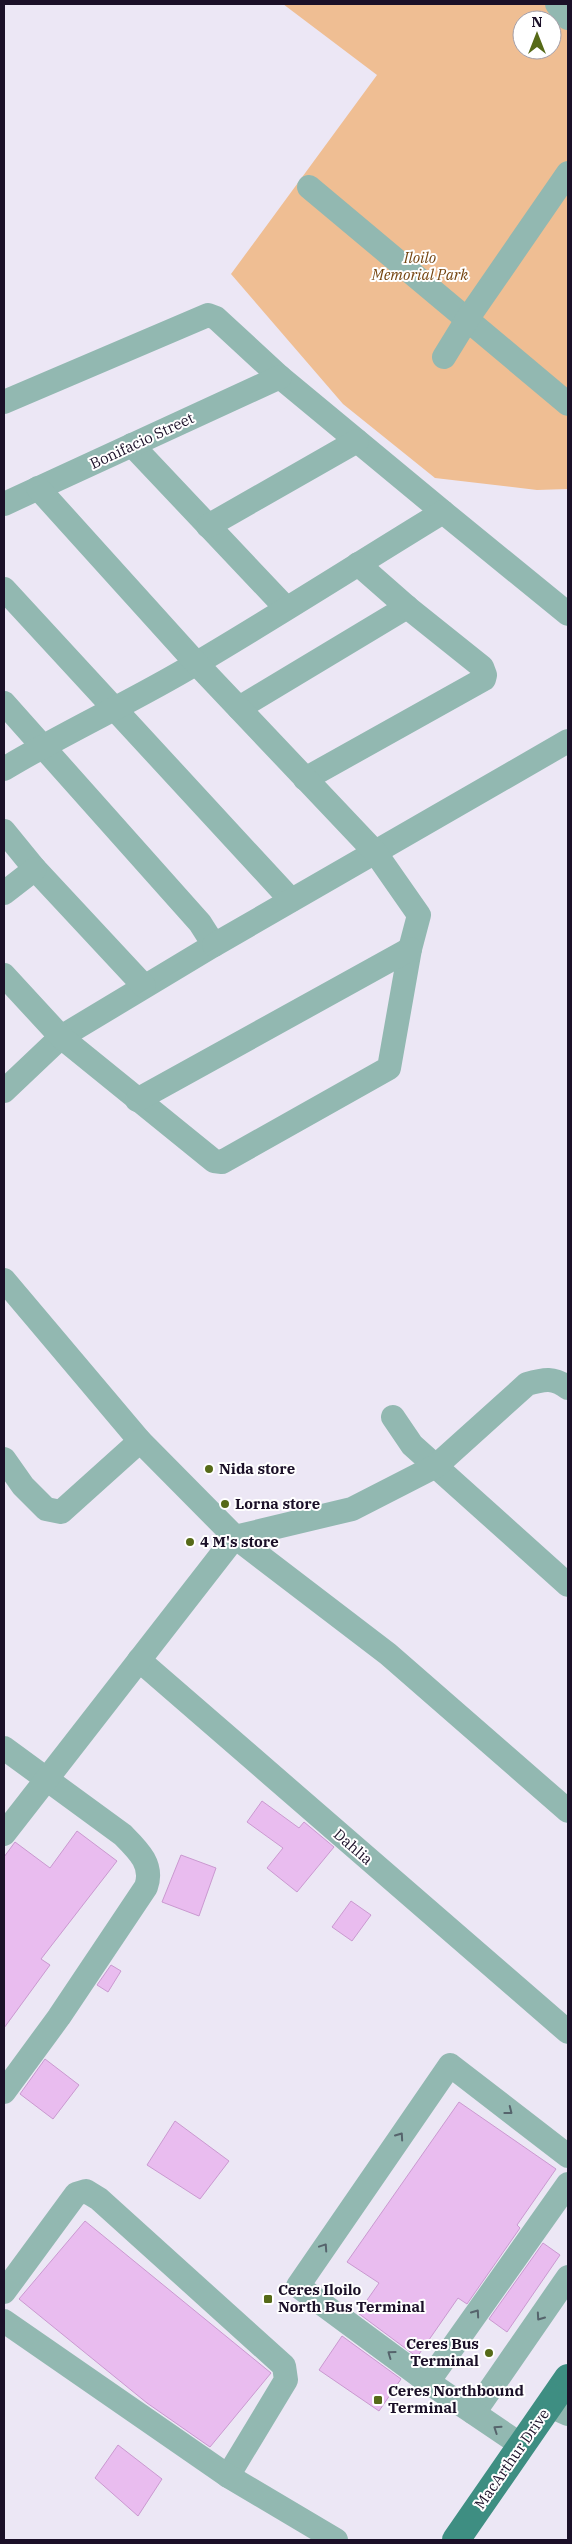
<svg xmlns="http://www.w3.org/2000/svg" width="572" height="2544" font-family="'IBM Plex Serif',serif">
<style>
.green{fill:#efbe93;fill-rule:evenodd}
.building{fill:#e9bcef;stroke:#ca99d0}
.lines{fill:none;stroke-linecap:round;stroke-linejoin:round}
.minor{stroke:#92b8b1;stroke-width:24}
.major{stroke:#3e8e82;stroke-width:28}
.oneway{stroke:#56646c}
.poi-dot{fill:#566a18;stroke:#fff;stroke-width:2}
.labels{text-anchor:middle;stroke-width:4;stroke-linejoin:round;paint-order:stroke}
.park-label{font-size:15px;font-style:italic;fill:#754510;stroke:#fff}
.street-label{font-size:15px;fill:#1b1028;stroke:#fff}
.poi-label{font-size:15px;font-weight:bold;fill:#1b1028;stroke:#fff;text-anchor:start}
</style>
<rect width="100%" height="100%" fill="#ece7f5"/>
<path class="green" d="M283,4h285v485l-31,1 -102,-12 -92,-74 -112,-130 146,-199zM522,20h30v30h-30z"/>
<g class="building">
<path d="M262,1801l37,27 5,-6 30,25 -37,45 -30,-24 16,-20 -36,-26z"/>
<path d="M77,1831l40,30 -76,98 9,6 -46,63v-171l11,-15 35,26z"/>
<path d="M181,1855l35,13 -17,48 -37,-14z"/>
<path d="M351,1901l20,14 -19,26 -20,-14z"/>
<path d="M111,1965l10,6 -13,21 -11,-7z"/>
<path d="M45,2059l34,26 -26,34 -33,-25z"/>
<path d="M459,2102l97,67 -39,56 3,3 -53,76 -9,-6 -41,59 -59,-44 21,-30 -32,-21z"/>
<path d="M175,2121l54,40 -29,38 -53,-34z"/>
<path d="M85,2221l186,152 -61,74 -63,-44 -128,-104z"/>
<path d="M543,2243l17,12 -53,77 -18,-13z"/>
<path d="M342,2336l59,43 -22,32 -60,-41z"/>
<path d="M118,2445l44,34 -24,37 -43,-38z"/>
</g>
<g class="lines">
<g class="minor">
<path d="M557,4l11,14"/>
<path d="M309,187l259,217"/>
<path d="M444,357l24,-39 100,-145"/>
<path d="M4,402l204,-87 8,3 64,59 163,135"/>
<path d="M132,445l154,163"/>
<path d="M4,504l276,-127"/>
<path d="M208,526l149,-85"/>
<path d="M4,589l287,311"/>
<path d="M4,703l196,220 14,22 -153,92 -57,54"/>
<path d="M239,708l168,-101"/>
<path d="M4,769c63,-38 130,-68 193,-106 83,-49 164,-101 246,-151l125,102"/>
<path d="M305,779l179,-100 1,-4 -3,-8 -75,-60 -49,-43"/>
<path d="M4,831l31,38 109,117"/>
<path d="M4,893l31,-24"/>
<path d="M214,945l354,-204"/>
<path d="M4,975l57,62 153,124 8,1 167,-94 21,-119 9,-34 -44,-63 -178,-188 -159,-176"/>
<path d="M137,1100l273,-151"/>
<path d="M4,1280l136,161 95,96 153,117 180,157"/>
<path d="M393,1417l19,28 156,140"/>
<path d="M4,1459l19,27 23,23 15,3 79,-71"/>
<path d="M139,1660l429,372"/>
<path d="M4,1748l119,87c15,15 31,30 23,52l-87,130 -55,75"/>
<path d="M4,1834l231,-297 117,-28 84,-43 91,-82c17,-5 27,-7 41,4"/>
<path d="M4,2292l72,-98 10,-3 13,8 185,167 2,14 -58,96"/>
<path d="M4,2321l224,155 108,64"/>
<path d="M428,2382l140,-198"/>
<path d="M550,2406l18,8"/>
<path d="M474,2413l94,-136"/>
<path d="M521,2445l-93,-63 -130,-96 152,-221 118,91"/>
</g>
<path class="major" d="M456,2540l112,-162"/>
</g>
<defs><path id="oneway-chevron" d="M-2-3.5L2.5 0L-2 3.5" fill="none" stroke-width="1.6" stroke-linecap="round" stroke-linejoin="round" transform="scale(1.25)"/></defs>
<g class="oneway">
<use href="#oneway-chevron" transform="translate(509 2111) rotate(38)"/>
<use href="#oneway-chevron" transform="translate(400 2136) rotate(-55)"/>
<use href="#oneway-chevron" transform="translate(324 2247) rotate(-56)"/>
<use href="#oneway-chevron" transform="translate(476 2313) rotate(-55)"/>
<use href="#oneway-chevron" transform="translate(540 2317) rotate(125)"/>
<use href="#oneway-chevron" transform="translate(391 2354) rotate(-144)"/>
<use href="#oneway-chevron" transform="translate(497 2429) rotate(-146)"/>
</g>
<g class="poi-dot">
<circle cx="209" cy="1469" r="5"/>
<circle cx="225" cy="1504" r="5"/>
<circle cx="190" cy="1542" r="5"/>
<rect x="263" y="2294" width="10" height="10" rx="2.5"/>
<circle cx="489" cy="2353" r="5"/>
<rect x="373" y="2395" width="10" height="10" rx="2.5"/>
</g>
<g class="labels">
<g class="park-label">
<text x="420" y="263">Iloilo<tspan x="420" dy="17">Memorial Park</tspan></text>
</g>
<g class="street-label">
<text transform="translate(142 441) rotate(-25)" y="5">Bonifacio Street</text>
<text transform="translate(353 1847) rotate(41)" y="5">Dahlia</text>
<text transform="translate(512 2459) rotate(-55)" y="5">MacArthur Drive</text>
</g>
<g class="poi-label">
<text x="219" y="1474">Nida store</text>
<text x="235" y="1509">Lorna store</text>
<text x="200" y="1547">4 M's store</text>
<text x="278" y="2295">Ceres Iloilo<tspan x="278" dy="17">North Bus Terminal</tspan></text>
<text x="479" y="2349" text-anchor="end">Ceres Bus<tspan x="479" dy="17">Terminal</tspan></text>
<text x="388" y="2396">Ceres Northbound<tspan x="388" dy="17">Terminal</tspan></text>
</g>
</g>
<rect width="572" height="2544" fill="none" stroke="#1b1028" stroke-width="10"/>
<g transform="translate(537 35)"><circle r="24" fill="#ffffff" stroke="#a49fa9"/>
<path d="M0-4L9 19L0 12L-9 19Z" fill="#566a18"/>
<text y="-8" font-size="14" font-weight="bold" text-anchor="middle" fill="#1b1028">N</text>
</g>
</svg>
